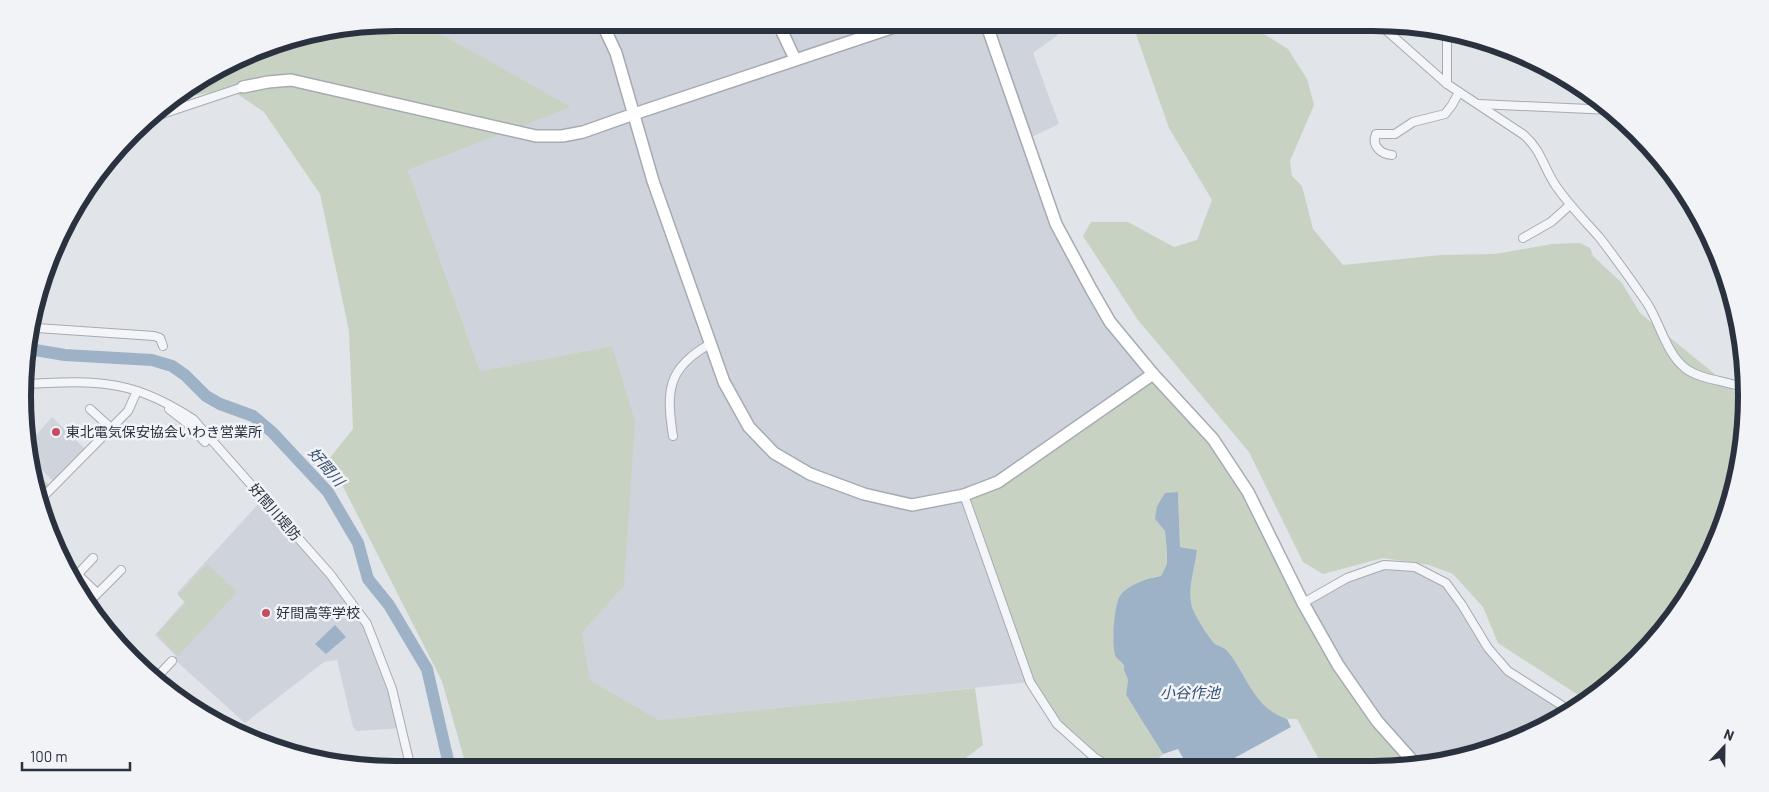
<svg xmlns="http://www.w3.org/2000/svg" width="1769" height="792" font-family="Barlow,'Noto Sans JP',sans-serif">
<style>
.built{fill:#cfd3db}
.green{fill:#c7d2c3}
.water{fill:#9eb2c7}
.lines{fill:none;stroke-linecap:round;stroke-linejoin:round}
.river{stroke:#9eb2c7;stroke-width:12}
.street-casing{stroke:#a6abb3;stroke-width:10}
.secondary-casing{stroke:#a6abb3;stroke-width:14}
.street{stroke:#f4f5f8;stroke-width:8}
.secondary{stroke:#fff;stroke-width:11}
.poi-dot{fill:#c74e60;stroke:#f1f3f7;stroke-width:2}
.labels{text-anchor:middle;stroke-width:5;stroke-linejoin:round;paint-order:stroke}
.poi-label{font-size:14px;fill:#2a3240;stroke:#f1f3f7;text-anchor:start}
.street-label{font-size:14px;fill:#2a3240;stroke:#f1f3f7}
.water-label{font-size:15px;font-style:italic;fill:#375172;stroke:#f1f3f7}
.rim{fill:none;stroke:#2a3240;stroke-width:6}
</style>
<rect width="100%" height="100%" fill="#e1e4e9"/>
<g class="built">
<path d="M421,23h635l2,12 -25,18 26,71 -32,15 64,150 62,85 -123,308 -371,38 -69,-40 -8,-47 42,-47 -12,-240 -132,25 -72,-201 162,-63z"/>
<path d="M52,417l34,33 -33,31 -25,-25 -2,-9z"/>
<path d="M261,501l70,75 36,48 34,104 -44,3 -4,-4 -16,-67 -13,2 -79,61 -71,-64 2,-3 -21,-21 29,-33 -7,-9z"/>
<path d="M1384,565l31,2 31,16 62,88 61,39 -53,31 -94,25 -45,-45 -74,-118 44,-25z"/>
</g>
<g class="green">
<path d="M396,23h25l150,84 -163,63 72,201 132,-25 23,76 -11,164 -42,47 8,47 69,40 316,-32 8,57 -31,23h-29l-20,-8 -21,8 -415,1 -25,-88 -113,-222 24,-30 -4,-98 -29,-137 -56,-82 -34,-23 -59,11 39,-28 66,-30z"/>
<path d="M1132,23h114l42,26 19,30 7,26 -24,56 2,15 10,10 11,43 30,36 98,-10 54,-1 57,-10 28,-1 10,5 3,8 29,27 18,30 77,63 29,26 -7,67 -21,70 -49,84 -68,69 -15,8 -88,-57 -15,-36 -30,-33 -24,-9 -46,-7 -60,16 -20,-12 -54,-110 -111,-132 -55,-84 8,-14h37l46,25 23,-7 15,-40 -43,-72z"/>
<path d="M1153,374l60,65 125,226 79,101 -94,1 -26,-48c-38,2 -51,-43 -70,-68 -4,-4 -9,-4 -13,-8 -6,-8 -19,-27 -22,-36 -5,-19 3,-38 5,-57l-17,-3 -2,-54 -23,26 10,12 2,21v12l-6,12 -8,1 -29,88v5l4,10 -2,15 37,59 -14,13h-39l-53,-43 -27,-42 -66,-187 34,-13z"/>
<path d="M31,468l18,17 -11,11z"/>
<path d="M207,564l30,28 -59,64 -21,-22 29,-32 -8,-7z"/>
</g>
<g class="water">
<path d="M1178,492l2,55 17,3c-2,19 -10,38 -5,57 3,9 16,29 22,36 3,3 7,3 11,6 3,2 7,8 9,11 15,23 24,50 53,59l4,8 -73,40h-30l-10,-18 -15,5 -37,-59 2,-15 -4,-10v-5c-2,-3 -6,-6 -8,-8 -5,-9 -2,-53 4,-61 7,-11 28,-18 41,-20l6,-12v-12l-2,-21 -10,-12 2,-13 8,-13z"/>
<path d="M335,625l11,12 -20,17 -11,-10z"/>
</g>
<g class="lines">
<path class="river" d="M29,349l36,6 87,5 20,6 13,9 21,21 14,8 33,12 19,16 56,60 30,51 10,36 21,26 38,64 23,100"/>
<defs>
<g id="street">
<path d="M1378,23l69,61 77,51c18,16 19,32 32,51 13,19 29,35 44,52 16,21 32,43 47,65 13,20 19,50 38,65 17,13 42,12 61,21"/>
<path d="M1317,28l13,-5"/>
<path d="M1447,30v54"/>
<path d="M1479,104l132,6"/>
<path d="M155,111l7,3 81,-27"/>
<path d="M1392,155c-11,-1 -21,-9 -16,-21h19l18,-12 32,-8 7,-9 7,-13"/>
<path d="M1523,238l28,-16 19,-17"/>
<path d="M34,312l3,16 117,8 6,2 3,8"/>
<path d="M28,384c32,-2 68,-4 99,4 24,6 46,18 66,31l137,155 37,50 25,65 19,80"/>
<path d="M90,409l21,19"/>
<path d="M169,409l18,14 18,19"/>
<path d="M673,436c-7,-45 -6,-68 37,-92"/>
<path d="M964,495l66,187 27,42 38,34 15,9"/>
<path d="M39,501l89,-90 9,-20"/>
<path d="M62,560l34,32"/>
<path d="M78,574l15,-16"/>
<path d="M89,602l32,-32"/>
<path d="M1303,603l44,-25 37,-13 31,2 31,16 16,22 26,43 20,23 61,39"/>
<path d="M154,680l18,-19"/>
<path d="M244,735h1"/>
</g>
<g id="secondary">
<path d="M602,23l14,30 37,128 71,201 25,45 25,26 36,21 54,20 48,11 52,-10 34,-13 155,-108"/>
<path d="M778,23l17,36"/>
<path d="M986,23l70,201 35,65 19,33 43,52 60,65 35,53 55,111 35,62 39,56 40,45"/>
<path d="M243,87l25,-5 23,-2 245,56h26l21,-4 51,-18 272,-91"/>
</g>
</defs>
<use href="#street" class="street-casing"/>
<use href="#secondary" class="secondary-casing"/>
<use href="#street" class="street"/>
<use href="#secondary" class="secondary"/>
</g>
<g class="poi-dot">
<circle cx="56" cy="432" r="5"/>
<circle cx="266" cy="613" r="5"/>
</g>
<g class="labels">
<g class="poi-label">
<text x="66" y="437">東北電気保安協会いわき営業所</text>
<text x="276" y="618">好間高等学校</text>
</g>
<g class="street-label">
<text transform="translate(275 512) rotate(49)" y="5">好間川堤防</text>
</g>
<g class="water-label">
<text transform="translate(326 467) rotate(49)" y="5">好間川</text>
<text x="1190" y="698">小谷作池</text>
</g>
</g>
<path d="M0 0H1769V792H0ZM396 31H1373A365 365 0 0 1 1738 396V396A365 365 0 0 1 1373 761H396A365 365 0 0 1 31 396V396A365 365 0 0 1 396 31Z" fill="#f1f3f7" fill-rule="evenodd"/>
<path class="rim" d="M396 31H1373A365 365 0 0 1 1738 396V396A365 365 0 0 1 1373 761H396A365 365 0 0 1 31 396V396A365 365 0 0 1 396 31Z"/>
<g transform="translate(1724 747) rotate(22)" stroke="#f1f3f7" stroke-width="4" paint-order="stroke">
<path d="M0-4L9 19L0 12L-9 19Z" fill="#2a3240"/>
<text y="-8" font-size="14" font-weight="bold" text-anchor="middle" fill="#2a3240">N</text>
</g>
<path d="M22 762v8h108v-8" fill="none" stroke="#2a3240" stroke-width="2.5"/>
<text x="30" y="762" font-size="15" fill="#2a3240" stroke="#f1f3f7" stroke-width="4" paint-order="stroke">100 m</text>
</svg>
